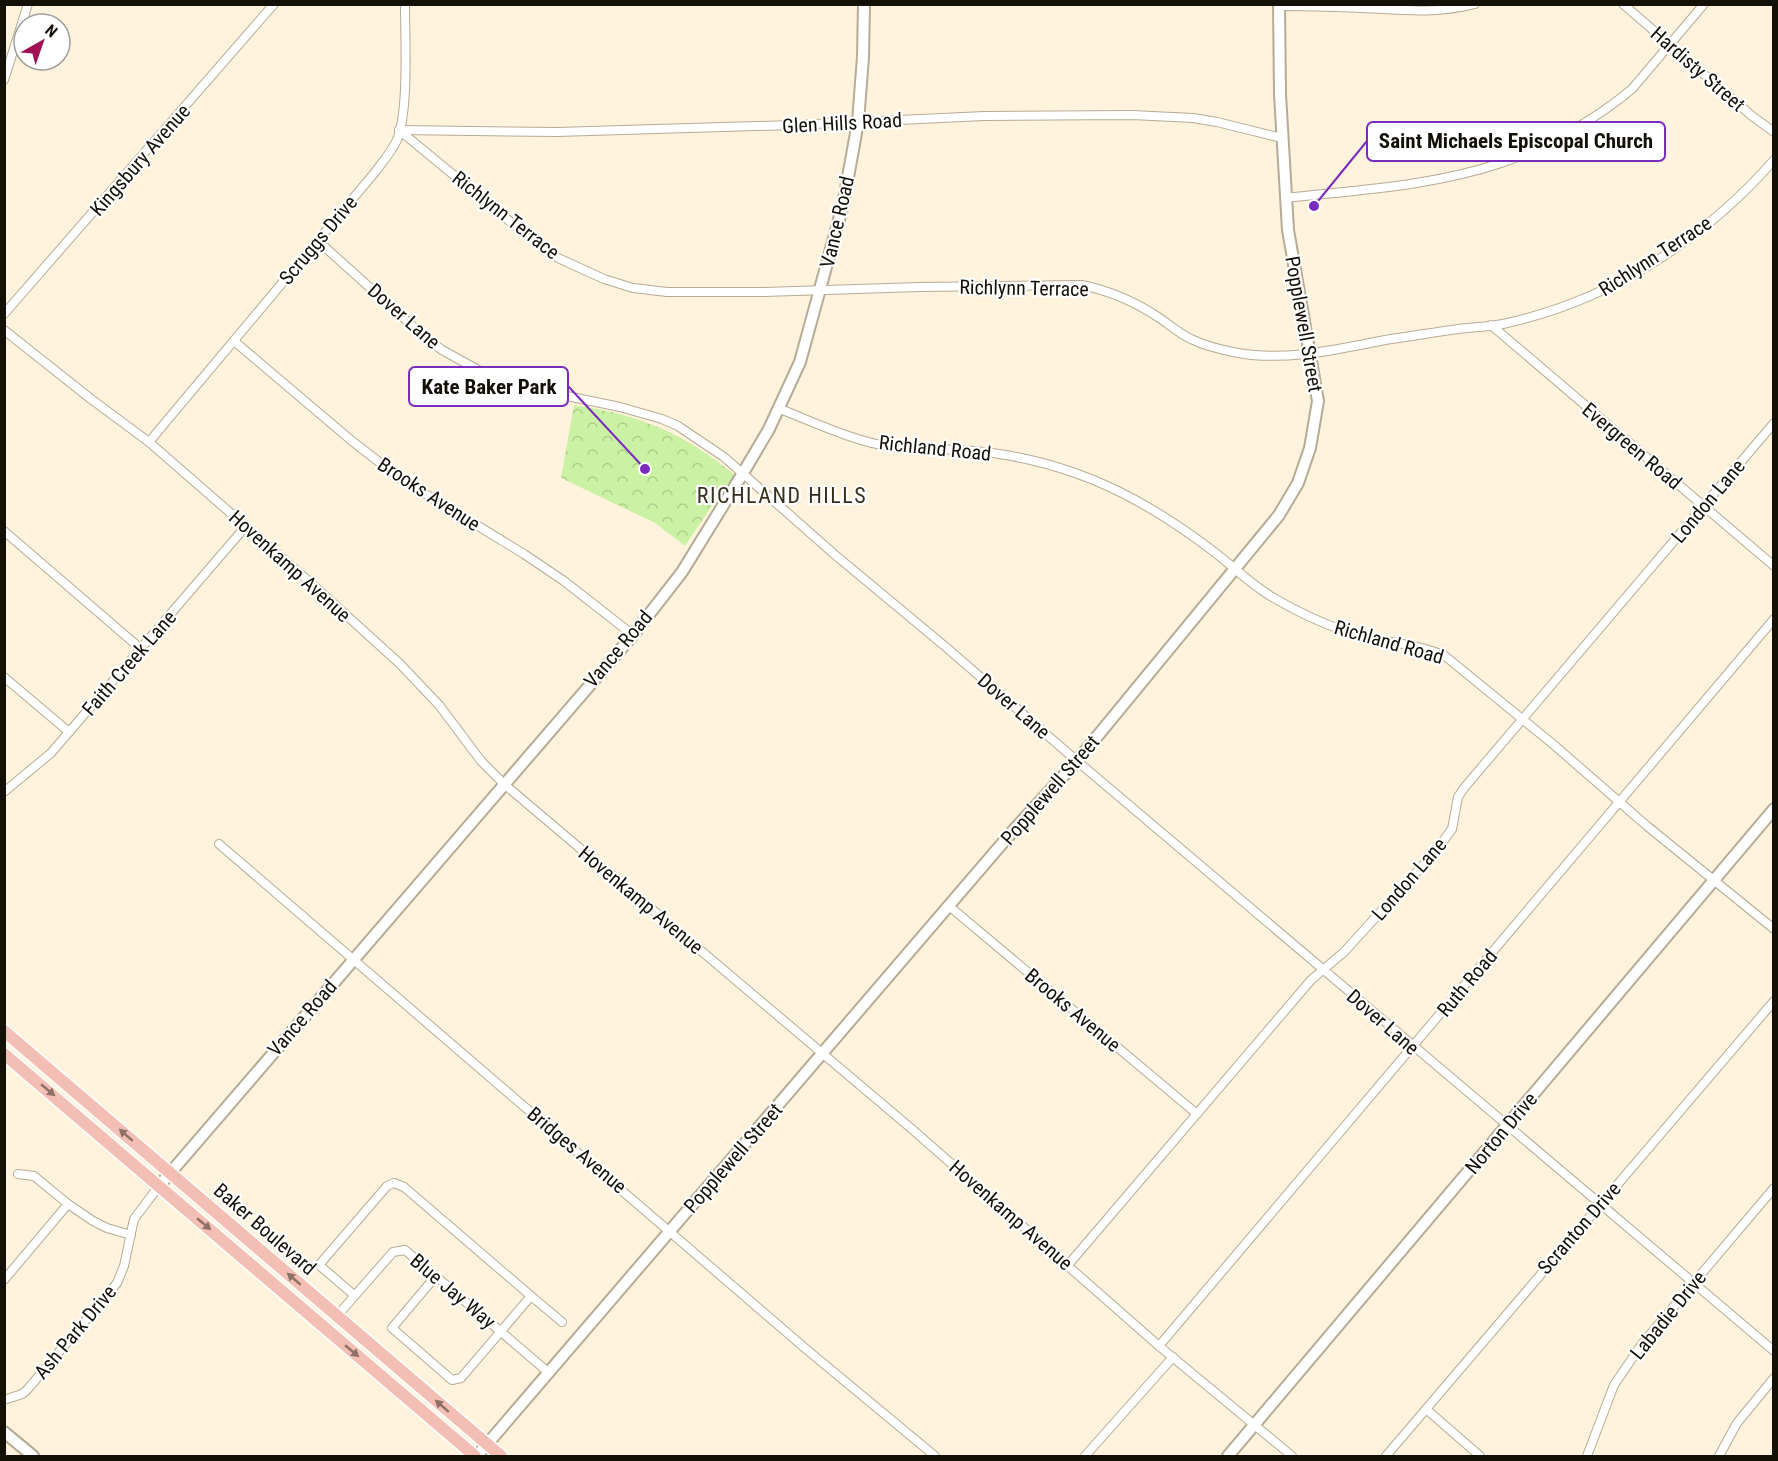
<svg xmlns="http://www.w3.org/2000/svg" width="1778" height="1461" font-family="'Roboto Condensed',sans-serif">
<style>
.park{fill:url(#park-crowns)}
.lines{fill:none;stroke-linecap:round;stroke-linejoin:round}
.street-casing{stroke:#b6ab95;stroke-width:10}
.secondary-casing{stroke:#b6ab95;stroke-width:14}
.primary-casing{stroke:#fff;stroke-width:15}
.street{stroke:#fff;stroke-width:8}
.secondary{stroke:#fff;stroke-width:10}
.primary{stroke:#f3bfb5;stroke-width:12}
.oneway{fill:#8e7067}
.labels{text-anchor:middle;stroke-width:4.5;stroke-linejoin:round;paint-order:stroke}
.street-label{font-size:20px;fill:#131008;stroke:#fff}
.quarter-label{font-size:22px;letter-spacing:1.5px;fill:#372e1c;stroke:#fff}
.leader{fill:none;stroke:#7b2cbf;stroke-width:2}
.callout-dot{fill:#7b2cbf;stroke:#fff;stroke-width:2}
.callout{fill:#fff;stroke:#7b2cbf;stroke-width:2}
.callout-label{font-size:21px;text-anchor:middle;font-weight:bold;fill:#131008}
</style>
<defs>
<pattern id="park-crowns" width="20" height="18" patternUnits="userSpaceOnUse" patternTransform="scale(1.5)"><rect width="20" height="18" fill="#cbf1a4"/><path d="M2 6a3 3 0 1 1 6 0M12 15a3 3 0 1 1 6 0" fill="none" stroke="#adce8c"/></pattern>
</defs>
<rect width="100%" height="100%" fill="#fff3dd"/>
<path class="park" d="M574,405c67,10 110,28 162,71l-4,8 -6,1 -41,61 -30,-23 -94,-45z"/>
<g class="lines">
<defs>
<g id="street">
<path d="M1623,4l129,112 22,16"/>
<path d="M1279,6c28,0 56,1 84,2 38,2 75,6 112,-4"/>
<path d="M4,80l24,-76"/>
<path d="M399,130l125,103 34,25 46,21 29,9 34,4h97l155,-5 163,-2c29,6 54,17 79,34 10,7 19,15 30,20 14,7 31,11 47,14 51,9 104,-5 153,-14 22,-3 45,-7 67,-10 15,-2 31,-2 45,-5 106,-23 200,-83 271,-164"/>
<path d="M399,130l158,2 236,-7 191,-9 148,-1 61,3 24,4 65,16"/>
<path d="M1286,198c71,-8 147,-12 215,-35 46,-16 94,-43 131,-74l72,-85"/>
<path d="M318,241l108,97 16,12 47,26 34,11 97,20 42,12 16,7 46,31 110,97 113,94 130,113 697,590"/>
<path d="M4,314l270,-310"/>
<path d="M1491,325l283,241"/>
<path d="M4,330l87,69 58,43 163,142 87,79 40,42 42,56 23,23 409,346 246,216 133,110"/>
<path d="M234,341l118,100 49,38 123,75 40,27 69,54"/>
<path d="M780,409c36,14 73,32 111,38 23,3 46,1 69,3 39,2 78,10 115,23 50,17 96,46 138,78 21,16 38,34 61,47 29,17 60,31 92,39 26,6 55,8 79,19l109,89 93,81 127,103"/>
<path d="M149,442l227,-271c7,-10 16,-20 21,-31 12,-29 8,-102 8,-136"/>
<path d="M4,531l137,118"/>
<path d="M4,677l65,55"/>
<path d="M4,792l47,-39 195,-227"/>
<path d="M219,844l587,505 129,107"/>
<path d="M949,906l248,208"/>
<path d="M18,1174l16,2 34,28 25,17 14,7 24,7"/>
<path d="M1068,1265l243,-285 33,-28 91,-100 17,-23 6,-32 6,-9 310,-365"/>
<path d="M435,1277l-43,51 60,52 9,-2 70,-82 31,26"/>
<path d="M4,1280l64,-76"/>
<path d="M354,1295l-35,-30 68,-79 7,-3 10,4 127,109"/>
<path d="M337,1316l56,-64 12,-2 143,122"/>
<path d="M1159,1346l615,-727"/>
<path d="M4,1400l18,-6 5,-4 90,-107 7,-17 10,-47 25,-33"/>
<path d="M1426,1409l54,47"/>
<path d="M1085,1456l88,-99"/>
<path d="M1386,1456l388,-455"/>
<path d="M1587,1456l27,-71 28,-41 132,-156"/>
<path d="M1719,1456l18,-33 37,-45"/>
</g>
<g id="secondary">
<path d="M159,1186l474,-551 49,-63 61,-99 26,-44 31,-67 43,-157 15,-83 5,-65 1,-53"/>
<path d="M4,1432l29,24"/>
<path d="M477,1456l535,-624 65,-71 202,-246 19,-32 12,-35 8,-47 -30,-171 -8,-136 -1,-90"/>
<path d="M1228,1456l546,-647"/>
</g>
<g id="primary">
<path d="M4,1031l497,425"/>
<path d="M4,1054l471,402"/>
</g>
</defs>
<use href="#street" class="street-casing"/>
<use href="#secondary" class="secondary-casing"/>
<use href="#primary" class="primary-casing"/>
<use href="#street" class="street"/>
<use href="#secondary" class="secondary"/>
<use href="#primary" class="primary"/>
</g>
<defs><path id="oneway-solid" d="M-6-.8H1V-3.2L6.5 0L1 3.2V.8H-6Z" transform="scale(1.5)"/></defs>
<g class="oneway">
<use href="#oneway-solid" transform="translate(48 1090) rotate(40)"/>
<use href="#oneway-solid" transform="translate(126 1135) rotate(-139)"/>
<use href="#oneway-solid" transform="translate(204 1224) rotate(40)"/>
<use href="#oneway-solid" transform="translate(294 1279) rotate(-139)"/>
<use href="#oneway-solid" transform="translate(352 1351) rotate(40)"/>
<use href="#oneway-solid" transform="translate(442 1406) rotate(-139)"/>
</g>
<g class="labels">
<g class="street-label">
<text transform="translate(1698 69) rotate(41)" y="7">Hardisty Street</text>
<text transform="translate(842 123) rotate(-3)" y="7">Glen Hills Road</text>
<text transform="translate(140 160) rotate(-49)" y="7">Kingsbury Avenue</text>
<text transform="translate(506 215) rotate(38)" y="7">Richlynn Terrace</text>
<text transform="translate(837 222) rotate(-77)" y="7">Vance Road</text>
<text transform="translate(318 240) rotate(-50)" y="7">Scruggs Drive</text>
<text transform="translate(1655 256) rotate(-33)" y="7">Richlynn Terrace</text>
<text transform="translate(1024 288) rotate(1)" y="7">Richlynn Terrace</text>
<text transform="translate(404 316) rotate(41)" y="7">Dover Lane</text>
<text transform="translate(1304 324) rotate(80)" y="7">Popplewell Street</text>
<text transform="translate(1632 446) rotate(40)" y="7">Evergreen Road</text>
<text transform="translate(935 448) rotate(6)" y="7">Richland Road</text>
<text transform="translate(429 494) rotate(33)" y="7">Brooks Avenue</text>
<text transform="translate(1708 501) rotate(-50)" y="7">London Lane</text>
<text transform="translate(290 566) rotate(42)" y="7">Hovenkamp Avenue</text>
<text transform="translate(1389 642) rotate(16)" y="7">Richland Road</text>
<text transform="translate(618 649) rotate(-50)" y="7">Vance Road</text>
<text transform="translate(129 663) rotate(-49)" y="7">Faith Creek Lane</text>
<text transform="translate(1014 706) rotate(41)" y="7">Dover Lane</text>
<text transform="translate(1050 790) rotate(-49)" y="7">Popplewell Street</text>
<text transform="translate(1409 879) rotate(-49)" y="7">London Lane</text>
<text transform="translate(641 900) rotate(40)" y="7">Hovenkamp Avenue</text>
<text transform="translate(1467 983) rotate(-50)" y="7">Ruth Road</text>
<text transform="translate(1073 1010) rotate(40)" y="7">Brooks Avenue</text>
<text transform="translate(302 1018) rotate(-49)" y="7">Vance Road</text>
<text transform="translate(1383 1022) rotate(41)" y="7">Dover Lane</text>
<text transform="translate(1501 1133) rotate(-50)" y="7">Norton Drive</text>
<text transform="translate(577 1150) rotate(40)" y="7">Bridges Avenue</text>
<text transform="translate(733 1158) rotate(-49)" y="7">Popplewell Street</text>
<text transform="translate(1011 1215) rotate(41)" y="7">Hovenkamp Avenue</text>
<text transform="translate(1579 1228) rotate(-49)" y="7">Scranton Drive</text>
<text transform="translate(265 1229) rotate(41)" y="7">Baker Boulevard</text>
<text transform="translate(453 1291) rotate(40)" y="7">Blue Jay Way</text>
<text transform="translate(1668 1315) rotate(-51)" y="7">Labadie Drive</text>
<text transform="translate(75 1332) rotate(-50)" y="7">Ash Park Drive</text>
</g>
<g class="quarter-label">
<text x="782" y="503">RICHLAND HILLS</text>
</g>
</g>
<path class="leader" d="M1314 206L1367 141M645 469L568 386"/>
<g class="callout-dot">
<circle cx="1314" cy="206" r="6"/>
<circle cx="645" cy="469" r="6"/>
</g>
<g class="callout">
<rect x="1367" y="122" width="298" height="39" rx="6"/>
<rect x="409" y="367" width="159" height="39" rx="6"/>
</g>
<g class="callout-label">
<text x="1516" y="148">Saint Michaels Episcopal Church</text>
<text x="489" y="394">Kate Baker Park</text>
</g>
<rect width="1778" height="1461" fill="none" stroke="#131008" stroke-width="12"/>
<g transform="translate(42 42) rotate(40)"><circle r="28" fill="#ffffff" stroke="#a19f9c" stroke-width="1.5"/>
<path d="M0-4.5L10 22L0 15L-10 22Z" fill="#a11055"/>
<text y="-9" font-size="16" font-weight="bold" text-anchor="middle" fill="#131008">N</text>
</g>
</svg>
